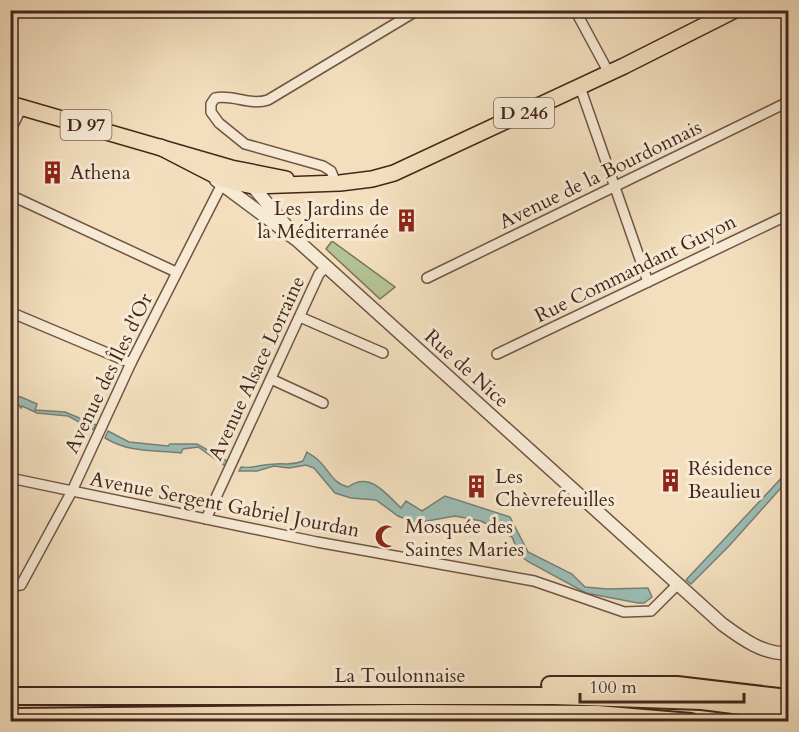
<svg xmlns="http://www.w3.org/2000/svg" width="799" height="732" font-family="Cardo,serif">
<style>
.green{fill:#b4c396;stroke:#7c7458;stroke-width:1.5}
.water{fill:#9bbcb4;stroke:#788077;stroke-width:1.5}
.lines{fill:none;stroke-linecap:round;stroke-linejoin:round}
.minor-casing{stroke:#705444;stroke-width:12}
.tertiary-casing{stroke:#705444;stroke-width:15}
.primary-casing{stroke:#44261b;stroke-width:18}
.motorway-casing{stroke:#44261b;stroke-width:20}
.minor{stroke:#f7ead5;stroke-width:9}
.tertiary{stroke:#f7ead5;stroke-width:12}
.primary{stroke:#f3dfbe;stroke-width:15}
.motorway{stroke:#f3dfbe;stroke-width:16}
.labels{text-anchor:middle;stroke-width:6;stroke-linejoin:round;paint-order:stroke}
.shield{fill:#f7ead5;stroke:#7a6153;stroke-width:1.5}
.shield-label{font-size:18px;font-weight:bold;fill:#44261b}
.poi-label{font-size:20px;fill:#44261b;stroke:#f7ead5;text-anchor:start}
.street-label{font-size:20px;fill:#44261b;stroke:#f7ead5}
</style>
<rect width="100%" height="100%" fill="#f3dfbe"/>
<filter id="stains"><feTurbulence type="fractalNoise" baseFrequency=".00333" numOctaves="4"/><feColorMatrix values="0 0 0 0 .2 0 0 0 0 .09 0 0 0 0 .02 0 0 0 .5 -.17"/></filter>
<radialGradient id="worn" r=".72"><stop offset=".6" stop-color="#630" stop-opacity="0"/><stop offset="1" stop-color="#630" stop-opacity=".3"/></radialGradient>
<path class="green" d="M332,241l63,46 -15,12 -54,-50z"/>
<g class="water">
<path d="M10,395l11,2 16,7 -2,6 30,2 31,13 -2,5 -26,-14 -31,-3 -15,-7 -1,2 -6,-8 -4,-1z"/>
<path d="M108,431l21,11 39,4 2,-2h27l32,18 -2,5 -29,-20 -15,2 -2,4c-28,-3 -51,0 -76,-15z"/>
<path d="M307,452c4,3 9,5 12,9 11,10 13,22 29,26 22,-16 37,6 53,21l5,-7 16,10 23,-15 65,21 18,35 44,22 13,13 22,2 41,-1 4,9 -8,6h-6l-52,-10 -59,-32 -8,-7 -7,-17 -31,-16 -26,-5 -39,7 -18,-7 -22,-16 -25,-2 -16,-5 -21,-25 -8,-3 -17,3 -15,-2 -17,5h-18l2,-4c12,2 21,-3 34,-3 12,-1 16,2 28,-3z"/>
<path d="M788,471v9l-59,66 -38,38 -5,-4z"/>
</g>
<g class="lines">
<defs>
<g id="minor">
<path d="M575,10l34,63"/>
<path d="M580,87l68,195"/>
<path d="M10,131l12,-24"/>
<path d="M336,183l-5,-12 -8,-5 -78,-22 -26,-21 -8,-11v-8l4,-6c18,-4 34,8 53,2l150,-90"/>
<path d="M10,195l166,77"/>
<path d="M427,278l361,-176"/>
<path d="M10,312l121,51"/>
<path d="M300,317l83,36"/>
<path d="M497,354l291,-139"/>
<path d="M271,379l52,24"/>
<path d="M10,478l307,64 217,39 90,31 27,-1 26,-26"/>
<path d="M206,519l113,-245 8,-8"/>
<path d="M10,586l11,-1 51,-94 59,-128 93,-183"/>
</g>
<g id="tertiary">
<path d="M216,180l82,61 424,383c19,14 42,31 66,29"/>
<path d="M249,182l39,46"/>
</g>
<g id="primary">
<path d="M10,104l221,64 55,11"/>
<path d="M160,147l64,33 29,6 87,-3 32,-4 22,-6 230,-107 111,-56"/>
</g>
<g id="motorway">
<path d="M550,685h127l111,13"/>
<path d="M10,696h544l148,5 86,11"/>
<path d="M10,717l399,-4 188,1 94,8"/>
</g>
</defs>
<use href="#minor" class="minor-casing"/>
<use href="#tertiary" class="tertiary-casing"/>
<use href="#primary" class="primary-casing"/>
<use href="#motorway" class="motorway-casing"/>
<use href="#minor" class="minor"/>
<use href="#tertiary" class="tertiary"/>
<use href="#primary" class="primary"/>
<use href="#motorway" class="motorway"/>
</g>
<defs>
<symbol id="building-bare" viewBox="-9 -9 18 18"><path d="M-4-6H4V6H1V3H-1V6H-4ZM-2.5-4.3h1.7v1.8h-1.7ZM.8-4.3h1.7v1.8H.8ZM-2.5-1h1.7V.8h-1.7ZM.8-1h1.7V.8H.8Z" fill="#8f2418" stroke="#f7ead5" stroke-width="2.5" paint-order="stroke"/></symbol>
<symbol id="mosque-bare" viewBox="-9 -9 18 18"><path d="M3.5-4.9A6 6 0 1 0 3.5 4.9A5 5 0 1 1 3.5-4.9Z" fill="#8f2418" stroke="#f7ead5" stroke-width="2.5" paint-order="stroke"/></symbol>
</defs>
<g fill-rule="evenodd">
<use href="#building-bare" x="36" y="156" width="33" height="33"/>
<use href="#building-bare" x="390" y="204" width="33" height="33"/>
<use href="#building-bare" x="654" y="464" width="33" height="33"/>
<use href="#building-bare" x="460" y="470" width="33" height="33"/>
<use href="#mosque-bare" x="370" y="520" width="33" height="33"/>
</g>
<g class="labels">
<g class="shield">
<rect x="494" y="98" width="60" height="30" rx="4.5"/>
<rect x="60.5" y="110" width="51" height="30" rx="4.5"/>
</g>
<g class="shield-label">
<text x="524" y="119">D 246</text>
<text x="86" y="131">D 97</text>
</g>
<g class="poi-label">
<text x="70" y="179">Athena</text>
<text x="389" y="215" text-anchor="end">Les Jardins de<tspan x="389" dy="23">la Méditerranée</tspan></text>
<text x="688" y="475">Résidence<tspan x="688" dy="23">Beaulieu</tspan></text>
<text x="495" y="483">Les<tspan x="495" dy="23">Chèvrefeuilles</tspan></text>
<text x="405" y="533">Mosquée des<tspan x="405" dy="23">Saintes Maries</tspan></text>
</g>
<g class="street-label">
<text transform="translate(600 174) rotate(-26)" y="7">Avenue de la Bourdonnais</text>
<text transform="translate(635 268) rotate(-26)" y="7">Rue Commandant Guyon</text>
<text transform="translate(256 368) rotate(-65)" y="7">Avenue Alsace Lorraine</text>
<text transform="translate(467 368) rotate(42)" y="7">Rue de Nice</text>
<text transform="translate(108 373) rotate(-64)" y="7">Avenue des Îles d'Or</text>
<text transform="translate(225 504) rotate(11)" y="7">Avenue Sergent Gabriel Jourdan</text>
<text x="400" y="682">La Toulonnaise</text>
</g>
</g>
<rect width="799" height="732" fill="none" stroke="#f3dfbe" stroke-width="36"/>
<rect x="12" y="12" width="775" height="708" fill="none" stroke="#44261b" stroke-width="3"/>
<rect x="18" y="18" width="763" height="696" fill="none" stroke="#44261b" stroke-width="1.5"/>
<path d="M580 693v9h164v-9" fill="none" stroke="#44261b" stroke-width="3"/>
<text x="589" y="693" font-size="18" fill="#44261b" stroke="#f7ead5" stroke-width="4.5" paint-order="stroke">100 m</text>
<rect width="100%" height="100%" filter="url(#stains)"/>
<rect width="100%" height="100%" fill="url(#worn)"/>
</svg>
